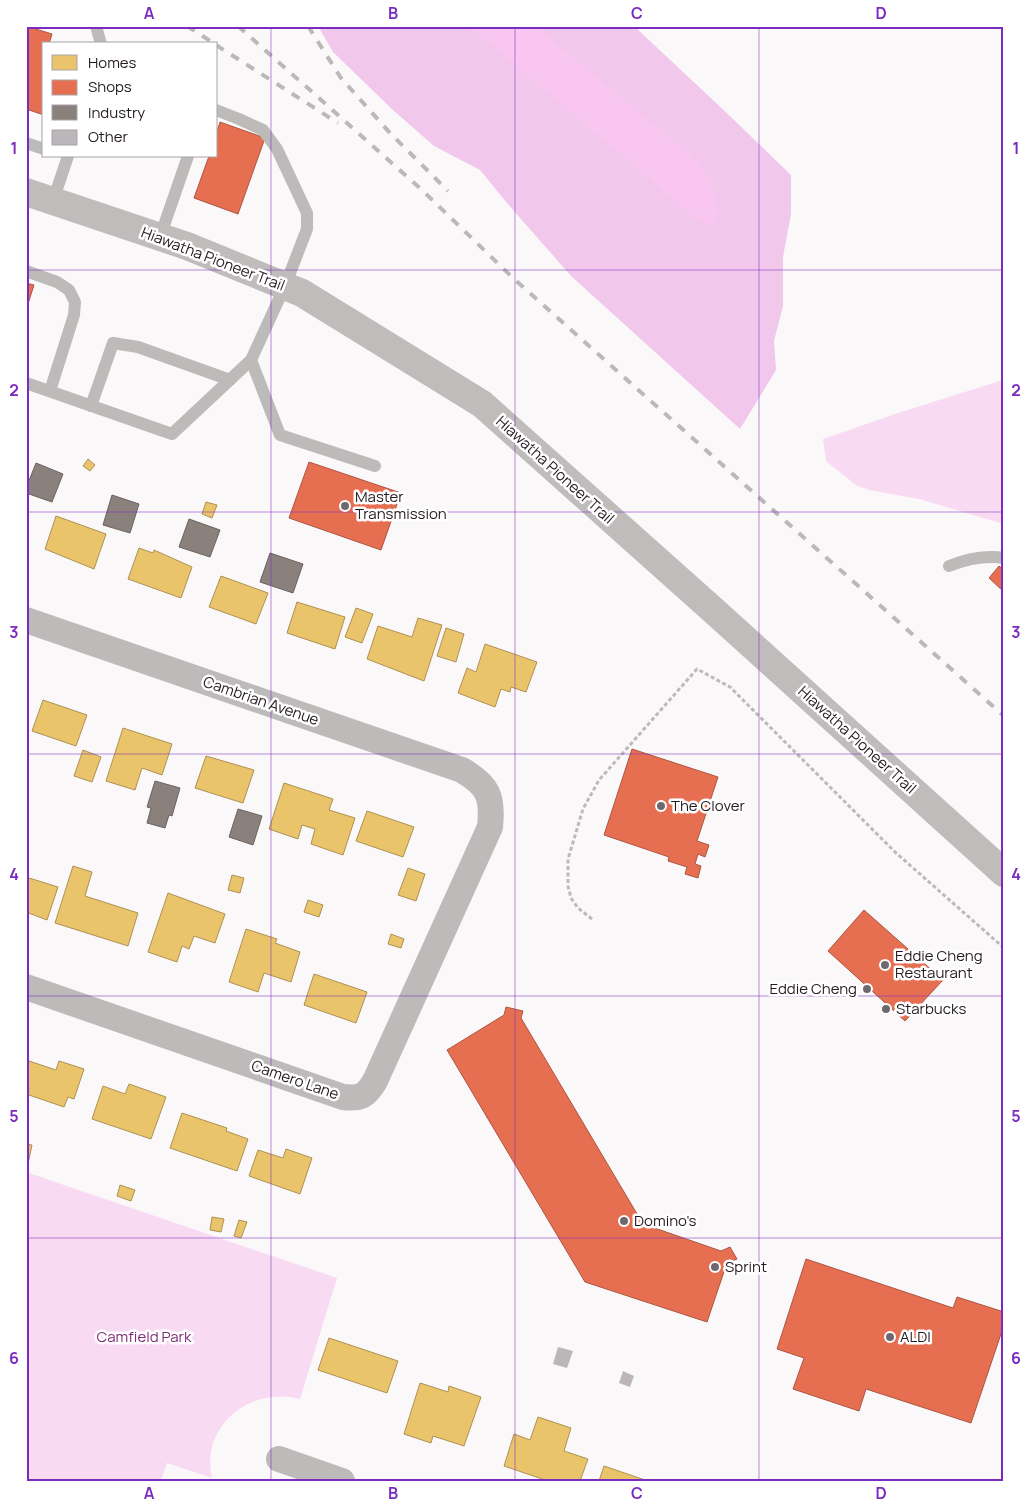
<svg xmlns="http://www.w3.org/2000/svg" width="1030" height="1507" font-family="Manrope,sans-serif">
<style>
.green{fill:#f8dbf3}
.forest{fill:#f1c8eb}
.water{fill:#f9c5f1}
.homes{fill:#e9c46a;stroke:#ae9154}
.shops{fill:#e76f51;stroke:#ac5643}
.industry{fill:#8a817c;stroke:#6b6261}
.building{fill:#bcb5ba}
.lines{fill:none;stroke-linecap:round;stroke-linejoin:round}
.path{stroke:#bcbbb9;stroke-width:3;stroke-dasharray:4 2.5;stroke-linecap:butt}
.service{stroke:#bcbbb9;stroke-width:12}
.minor{stroke:#bcbbb9;stroke-width:26}
.primary{stroke:#bfbcbb;stroke-width:28}
.rail{stroke:#bbb8b9;stroke-width:4;stroke-dasharray:9 9;stroke-linecap:butt}
.grid{fill:none;stroke:#7b2cbf;stroke-width:1;stroke-opacity:0.55}
.poi-dot{fill:#6f686e;stroke:#fff;stroke-width:2}
.labels{text-anchor:middle;stroke-width:5;stroke-linejoin:round;paint-order:stroke}
.street-label{font-size:15px;fill:#241b22;stroke:#fff}
.poi-label{font-size:15px;fill:#241b22;stroke:#fff;text-anchor:start}
.park-label{font-size:15px;fill:#802d78;stroke:#fff}
.neatline{fill:none;stroke:#7b2cbf;stroke-width:2}
.grid-label{font-size:16px;text-anchor:middle;font-weight:bold;fill:#7b2cbf}
</style>
<rect width="100%" height="100%" fill="#fbf8fa"/>
<g class="green">
<path d="M1000,381h4v143l-85,-25 -50,-9 -12,-4 -31,-25 -3,-22 78,-27z"/>
<path d="M26,1172l311,106 -37,121c-49,-13 -100,26 -88,79l-45,-15 -6,18h-135z"/>
</g>
<path class="forest" d="M318,26h316l97,91 60,58v39l-8,43v49l-9,35 2,29 -36,59 -169,-153 -64,-73 -27,-33 -46,-24 -40,-35 -61,-59z"/>
<path class="water" d="M469,26h66l152,126 23,25 9,39 -10,9 -16,-7 -20,-19z"/>
<g class="homes">
<path d="M88,459l7,6 -5,6 -7,-5z"/>
<path d="M206,502l11,3 -5,13 -10,-4z"/>
<path d="M56,516l50,18 -12,35 -49,-20z"/>
<path d="M139,548l14,5 1,-3 38,17 -11,31 -53,-19z"/>
<path d="M221,576l47,17 -12,31 -47,-17z"/>
<path d="M297,602l48,15 -10,32 -48,-16z"/>
<path d="M356,608l17,6 -11,29 -17,-6z"/>
<path d="M418,618l24,7 -18,56 -57,-22 11,-33 34,11z"/>
<path d="M446,628l18,6 -8,28 -19,-6z"/>
<path d="M485,644l52,18 -11,30 -15,-5 -1,5 -9,-3 -6,18 -37,-14 9,-25 9,4z"/>
<path d="M43,700l44,15 -11,31 -44,-15z"/>
<path d="M123,728l49,16 -10,31 -20,-7 -7,22 -29,-9z"/>
<path d="M83,750l18,7 -9,25 -18,-6z"/>
<path d="M206,756l48,14 -11,33 -48,-15z"/>
<path d="M284,783l49,16 -4,11 26,8 -12,37 -32,-11 4,-15 -13,-4 -4,14 -29,-10z"/>
<path d="M367,811l47,16 -11,30 -47,-16z"/>
<path d="M73,866l19,6 -7,24 53,17 -10,33 -73,-23z"/>
<path d="M408,868l17,6 -9,27 -18,-6z"/>
<path d="M232,875l12,3 -4,15 -12,-3z"/>
<path d="M26,877l32,10 -11,33 -21,-8z"/>
<path d="M168,893l57,21 -10,29 -21,-7 -5,13 -7,-3 -5,16 -29,-10z"/>
<path d="M308,900l15,5 -4,12 -15,-5z"/>
<path d="M246,929l31,10 -2,4 25,9 -9,30 -27,-9 -6,19 -29,-10z"/>
<path d="M391,934l13,5 -3,9 -13,-4z"/>
<path d="M314,974l53,18 -11,31 -52,-18z"/>
<path d="M26,1060l30,10 3,-9 25,8 -10,30 -6,-2 -4,10 -38,-13z"/>
<path d="M129,1084l37,13 -15,42 -59,-20 11,-33 22,8z"/>
<path d="M182,1113l45,15 -1,3 22,8 -11,32 -67,-23z"/>
<path d="M26,1144l6,1 -4,19 -2,-1z"/>
<path d="M286,1149l26,9 -12,36 -51,-18 9,-26 25,8z"/>
<path d="M120,1185l15,5 -4,11 -14,-5z"/>
<path d="M212,1217l12,2 -3,13 -11,-2z"/>
<path d="M239,1220l8,2 -6,16 -7,-2z"/>
<path d="M329,1338l69,23 -11,32 -69,-23z"/>
<path d="M420,1383l28,9 1,-6 32,11 -17,49 -31,-10 -2,7 -27,-9z"/>
<path d="M538,1417l33,11 -7,23 24,8 -8,22h-32l-44,-15 10,-32 16,6z"/>
<path d="M604,1466l44,15h-49z"/>
</g>
<g class="shops">
<path d="M26,26l26,8 -3,10h-5v71l-18,-6z"/>
<path d="M220,122l45,16 -27,76 -44,-16 15,-42h7v-21z"/>
<path d="M26,283l8,2 -8,25z"/>
<path d="M309,462l92,31 -20,57 -92,-32z"/>
<path d="M999,566l5,4v22l-15,-14z"/>
<path d="M632,749l86,28 -21,64 12,4 -4,12 -7,-3 -3,10 6,2 -3,12 -13,-4 2,-7 -19,-6 1,-4 -65,-22z"/>
<path d="M864,910l79,70 -38,41 -77,-70z"/>
<path d="M506,1007l17,4 -2,7 122,206 78,27 9,-4 7,12 -10,4 -20,59 -122,-40 -138,-232 57,-35z"/>
<path d="M806,1259l147,49 4,-11 47,15v13l-33,98 -105,-34 -7,22 -66,-22 11,-31 -27,-9z"/>
</g>
<g class="industry">
<path d="M36,463l27,11 -11,28 -26,-9v-5z"/>
<path d="M112,495l27,9 -9,29 -27,-8z"/>
<path d="M189,519l31,11 -10,27 -31,-10z"/>
<path d="M270,553l33,11 -10,29 -33,-11z"/>
<path d="M155,781l25,7 -8,28 -3,-1 -4,13 -18,-5 4,-15 -4,-1z"/>
<path d="M238,809l24,7 -9,29 -24,-8z"/>
</g>
<g class="building">
<path d="M558,1347l15,4 -6,17 -14,-4z"/>
<path d="M623,1371l11,5 -4,11 -11,-4z"/>
</g>
<g class="lines">
<path class="path" d="M592,919l-14,-11 -7,-10 -3,-12v-27l15,-50 16,-29 98,-111 33,18 165,165 109,96"/>
<g class="service">
<path d="M96,26l5,18"/>
<path d="M26,143l18,6"/>
<path d="M53,201l15,-45"/>
<path d="M160,237l28,-81"/>
<path d="M26,271l31,11 12,8 6,12 -1,13 -24,76"/>
<path d="M251,360l29,75 95,31"/>
<path d="M26,383l146,51 79,-74 34,-74 22,-57v-16l-30,-64 -14,-19 -24,-11 -23,-9"/>
<path d="M91,406l22,-63 25,4 92,33"/>
<path d="M949,566c18,-7 35,-11 55,-8"/>
</g>
<g class="minor">
<path d="M26,620l436,150c27,16 31,27 28,57l-115,254c-9,15 -14,18 -32,16l-317,-110"/>
<path d="M279,1459l63,22"/>
</g>
<path class="primary" d="M26,192l161,54 115,47 180,111 231,206 291,263"/>
<g class="rail">
<path d="M187,26l28,18"/>
<path d="M238,26l183,163 93,90 490,437"/>
<path d="M308,26l33,52 49,55 58,58"/>
<path d="M216,45l122,78"/>
</g>
</g>
<path class="grid" d="M271,26v1455M515,26v1455M759,26v1455M26,270h978M26,512h978M26,754h978M26,996h978M26,1238h978"/>
<g class="poi-dot">
<circle cx="345" cy="506" r="5"/>
<circle cx="661" cy="806" r="5"/>
<circle cx="885" cy="965" r="5"/>
<circle cx="867" cy="989" r="5"/>
<circle cx="886" cy="1009" r="5"/>
<circle cx="624" cy="1221" r="5"/>
<circle cx="715" cy="1267" r="5"/>
<circle cx="890" cy="1337" r="5"/>
</g>
<g class="labels">
<g class="street-label">
<text transform="translate(213 259) rotate(21)" y="5">Hiawatha Pioneer Trail</text>
<text transform="translate(555 470) rotate(42)" y="5">Hiawatha Pioneer Trail</text>
<text transform="translate(261 701) rotate(19)" y="5">Cambrian Avenue</text>
<text transform="translate(857 740) rotate(42)" y="5">Hiawatha Pioneer Trail</text>
<text transform="translate(295 1080) rotate(19)" y="5">Camero Lane</text>
</g>
<g class="poi-label">
<text x="355" y="502">Master<tspan x="355" dy="17">Transmission</tspan></text>
<text x="671" y="811">The Clover</text>
<text x="895" y="961">Eddie Cheng<tspan x="895" dy="17">Restaurant</tspan></text>
<text x="857" y="994" text-anchor="end">Eddie Cheng</text>
<text x="896" y="1014">Starbucks</text>
<text x="634" y="1226">Domino's</text>
<text x="725" y="1272">Sprint</text>
<text x="900" y="1342">ALDI</text>
</g>
<g class="park-label">
<text x="144" y="1342">Camfield Park</text>
</g>
</g>
<rect width="1030" height="1507" fill="none" stroke="#ffffff" stroke-width="55"/>
<rect x="42" y="42" width="175" height="115" fill="#ffffff" stroke="#a7a4a7"/>
<rect x="52" y="55" width="25" height="15" fill="#e9c46a" stroke="#a7a4a7"/>
<text x="88" y="68" font-size="15" fill="#241b22">Homes</text>
<rect x="52" y="80" width="25" height="15" fill="#e76f51" stroke="#a7a4a7"/>
<text x="88" y="92" font-size="15" fill="#241b22">Shops</text>
<rect x="52" y="105" width="25" height="15" fill="#8a817c" stroke="#a7a4a7"/>
<text x="88" y="118" font-size="15" fill="#241b22">Industry</text>
<rect x="52" y="130" width="25" height="15" fill="#bcb5ba" stroke="#a7a4a7"/>
<text x="88" y="142" font-size="15" fill="#241b22">Other</text>
<rect x="28" y="28" width="974" height="1452" class="neatline"/>
<g class="grid-label">
<text x="149" y="19">A</text>
<text x="393" y="19">B</text>
<text x="637" y="19">C</text>
<text x="881" y="19">D</text>
<text x="14" y="154">1</text>
<text x="1016" y="154">1</text>
<text x="14" y="396">2</text>
<text x="1016" y="396">2</text>
<text x="14" y="638">3</text>
<text x="1016" y="638">3</text>
<text x="14" y="880">4</text>
<text x="1016" y="880">4</text>
<text x="14" y="1122">5</text>
<text x="1016" y="1122">5</text>
<text x="14" y="1364">6</text>
<text x="1016" y="1364">6</text>
<text x="149" y="1499">A</text>
<text x="393" y="1499">B</text>
<text x="637" y="1499">C</text>
<text x="881" y="1499">D</text>
</g>
</svg>
